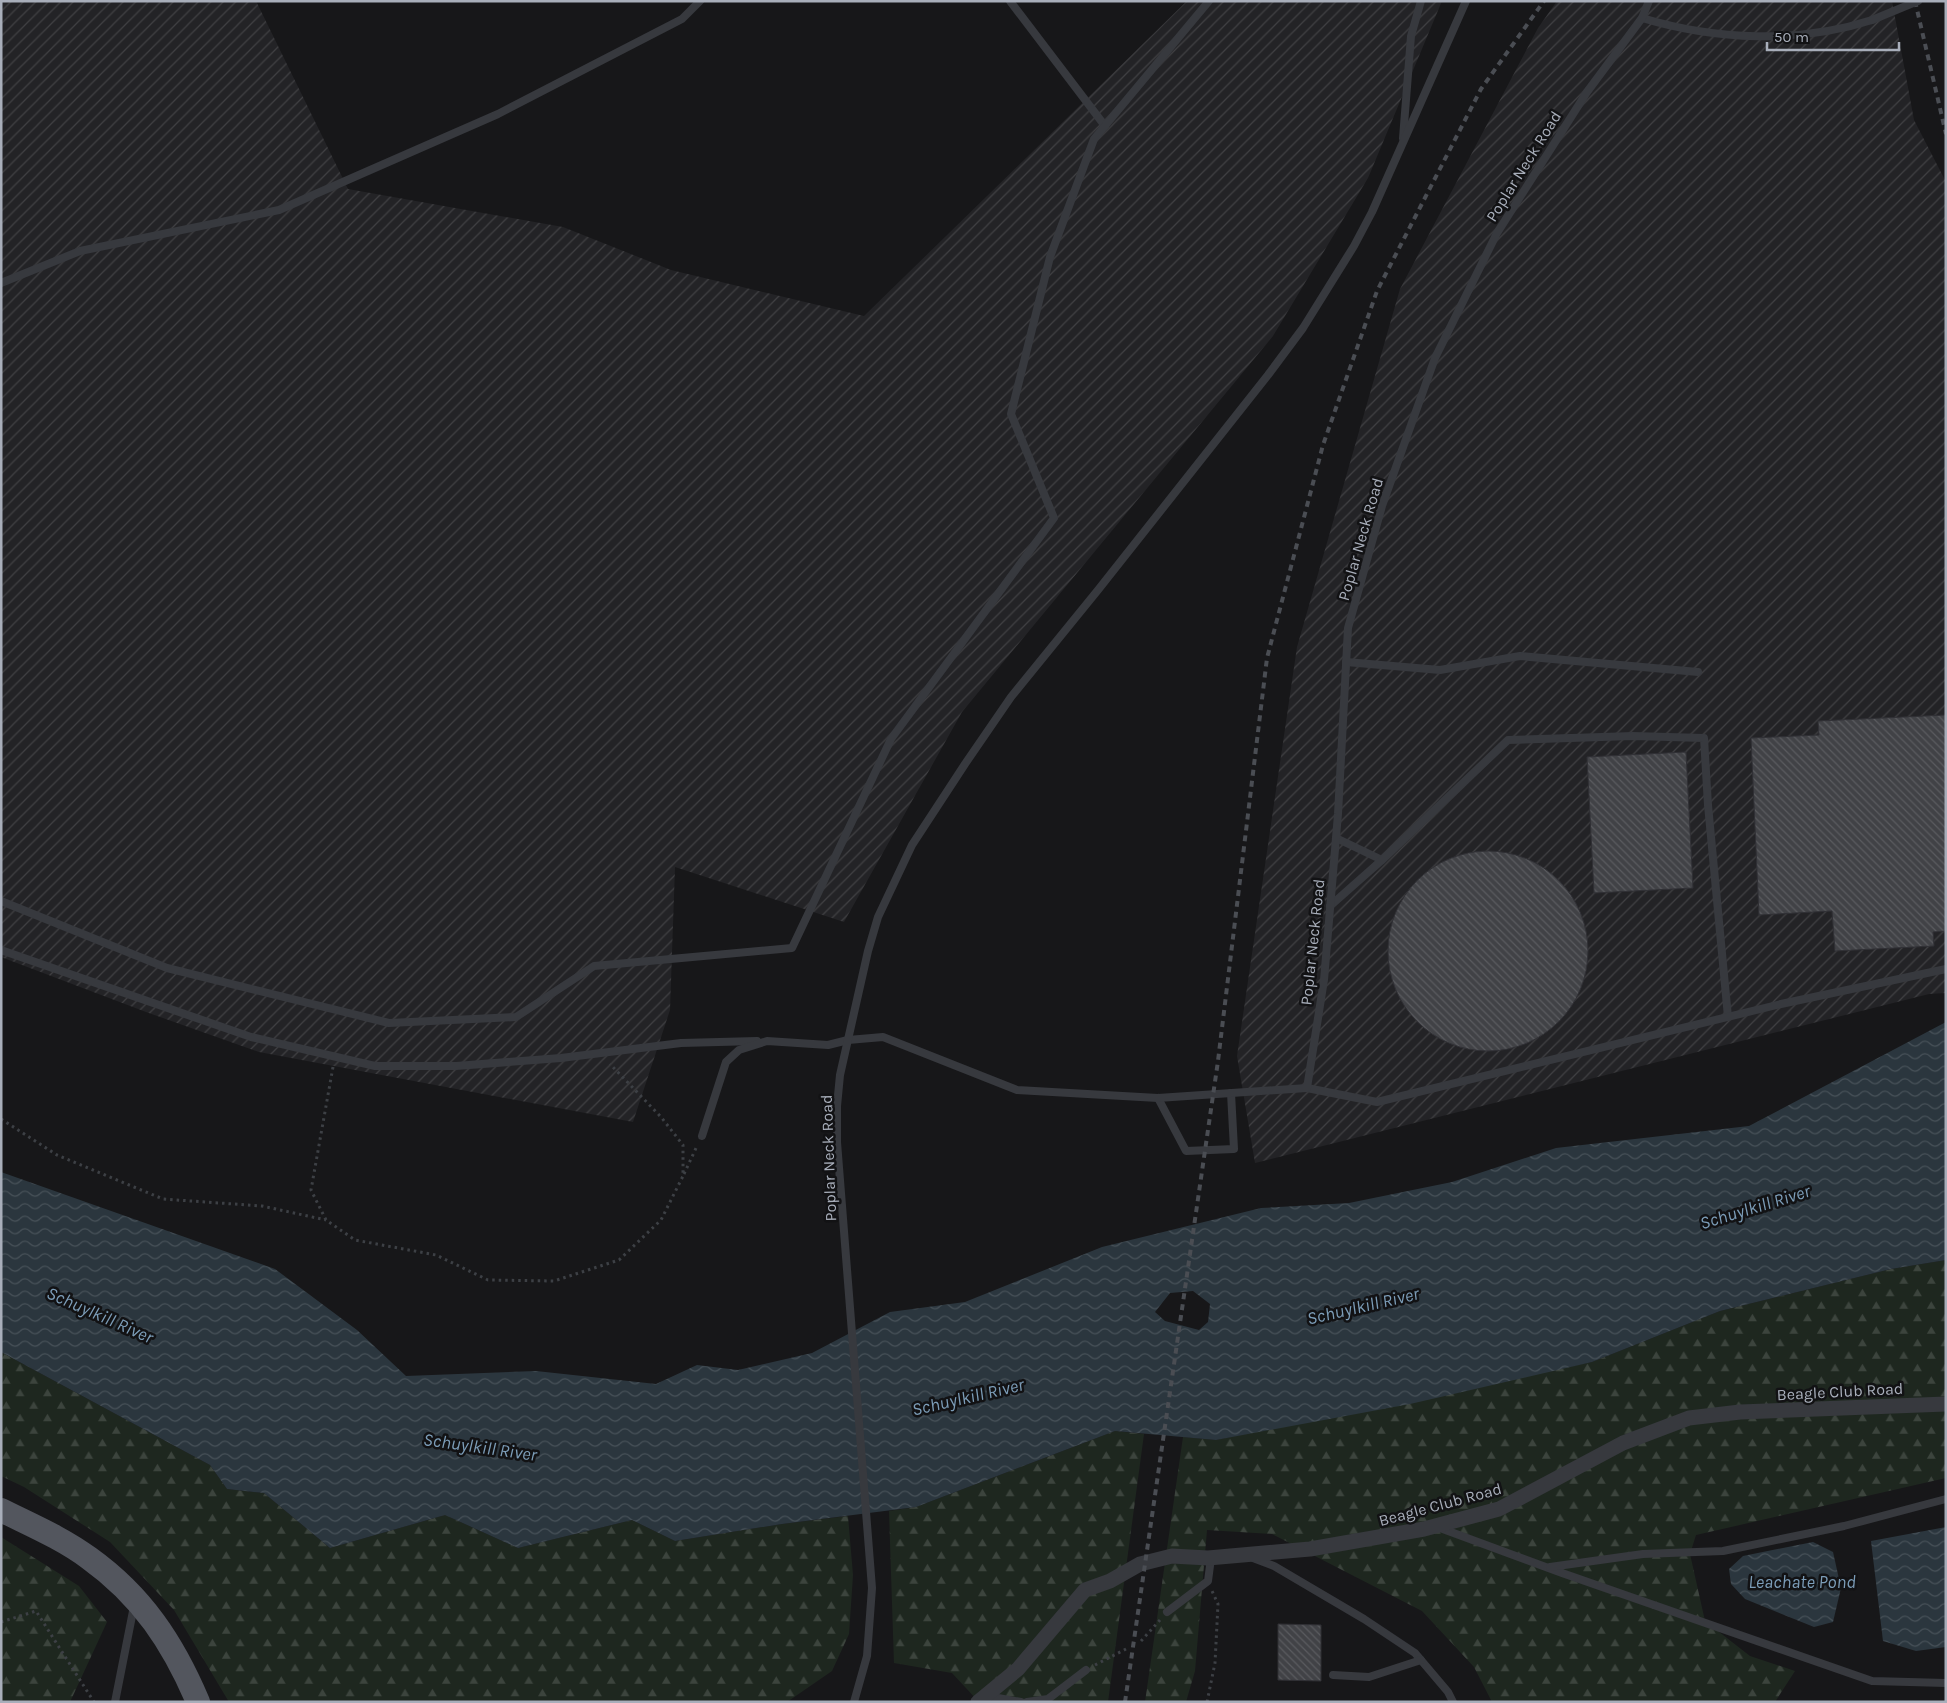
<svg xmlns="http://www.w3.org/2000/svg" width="1947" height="1703" font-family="Karla,sans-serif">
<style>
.industrial{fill:url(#industrial-furrows)}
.forest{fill:url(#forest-firs)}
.water{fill:url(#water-waves);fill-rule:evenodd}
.building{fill:url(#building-back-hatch);stroke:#303035}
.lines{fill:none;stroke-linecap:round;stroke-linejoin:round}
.path{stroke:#3d4045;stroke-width:3;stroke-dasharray:2.5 4;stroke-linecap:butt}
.lane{stroke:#37393e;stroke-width:8}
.street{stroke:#37393e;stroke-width:15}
.primary{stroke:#53565e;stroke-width:24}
.rail{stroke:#4a4d53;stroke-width:4;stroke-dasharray:6 5;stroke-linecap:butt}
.lane-bridge{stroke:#37393e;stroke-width:8}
.labels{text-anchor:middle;stroke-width:5;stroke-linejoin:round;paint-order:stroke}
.street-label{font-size:16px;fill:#a8aeba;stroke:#121214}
.water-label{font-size:18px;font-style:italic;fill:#7c9db8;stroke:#121214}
</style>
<defs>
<pattern id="industrial-furrows" width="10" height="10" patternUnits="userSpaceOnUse" patternTransform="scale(1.25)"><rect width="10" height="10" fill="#232326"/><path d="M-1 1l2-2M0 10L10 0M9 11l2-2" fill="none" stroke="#404043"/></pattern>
<pattern id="forest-firs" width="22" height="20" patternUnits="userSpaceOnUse" patternTransform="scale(1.25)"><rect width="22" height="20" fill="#1e271f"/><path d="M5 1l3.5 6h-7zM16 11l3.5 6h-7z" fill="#3c443d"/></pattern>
<pattern id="water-waves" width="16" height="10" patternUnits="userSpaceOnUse" patternTransform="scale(1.25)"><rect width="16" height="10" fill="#2b363e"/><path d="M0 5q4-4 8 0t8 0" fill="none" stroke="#475158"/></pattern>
<pattern id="building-back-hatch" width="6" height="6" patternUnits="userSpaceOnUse" patternTransform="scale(1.25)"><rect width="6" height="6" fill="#414246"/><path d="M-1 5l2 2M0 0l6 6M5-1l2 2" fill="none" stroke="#5a5b5f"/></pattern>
</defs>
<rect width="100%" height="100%" fill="#171719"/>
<g class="industrial">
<path d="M1,1h255l92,188 215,38 108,43 193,46 323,-315h255l-74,177 -95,158 -311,376 -118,210 -169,-55 -5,143 -37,112 -374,-70 -113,-40 -145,-55z"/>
<path d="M1557,1h335l22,119 32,62v811l-17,1 -674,169 -18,-107 60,-409 103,-358 138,-261z"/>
</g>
<g class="forest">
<path d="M1946,1260v218l-250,57 -6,19 15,67 45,35 45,15 -20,31h-283l-18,-35 -52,-56 -150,-77 -65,-4 -12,141 -9,31h-41l38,-265 33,3 376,-78 128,-51 171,-42z"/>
<path d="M1,1352l209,113 17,24 37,4 66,55 115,-33 73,33 114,-28 43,21 107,-17 66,-8 5,59 -4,59 -17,37 -45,31h-558l-55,-92 -64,-68 -86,-55 -23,-11z"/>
<path d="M1115,1431l29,3 -36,268h-129l-27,-29 -58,-10 -5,-152 27,-4z"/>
<path d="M1,1537l78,49 28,36 -37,80h-69z"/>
</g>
<g class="water">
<path d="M1946,1022v238l-55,9 -171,42 -128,51 -182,42 -194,36 -101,-9 -199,76 -134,17 -107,17 -43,-21 -114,28 -73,-33 -115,33 -66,-55 -37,-4 -17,-24 -209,-113v-180l274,97 82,61 49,46 130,-5 120,13 41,-19 41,5 74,-17 78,-41 75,-10 137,-55 159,-39 88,-5 103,-21 104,-34 193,-22zM1193,1291l17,13 -2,18 -9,8 -34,-9 -10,-9 15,-19z"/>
<path d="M1946,1527v120l-30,4 -33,-10 -12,-100z"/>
<path d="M1813,1542l20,10 8,36 -8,34 -19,5 -69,-28 -14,-15 -2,-15 14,-13z"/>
</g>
<g class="building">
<path d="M1946,715v216l-13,1 1,14 -99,5 -3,-40 -73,4 -8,-177 68,-3 -1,-14z"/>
<path d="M1686,752l7,136 -99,5 -7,-136z"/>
<circle cx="1488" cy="951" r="100"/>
<path d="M1278,1624l43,1v56l-43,-1z"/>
</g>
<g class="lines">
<g class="path">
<path d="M333,1067l-22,123 15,30 29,20 81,15 52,25 66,1 65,-21 42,-40 22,-44v-31l-22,-28 -51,-53"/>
<path d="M1,1119l56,36 106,44 99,7 64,14"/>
<path d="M684,1174l13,-28"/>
<path d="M1,1622l35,-11 58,91"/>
<path d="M1141,1641l19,-21"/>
<path d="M1095,1665l31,-16"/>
<path d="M1207,1702l8,-39 3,-59 -6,-13"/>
</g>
<g class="lane">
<path d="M1010,1l95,125"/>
<path d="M1642,18c73,22 156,26 230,2"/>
<path d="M1403,138l8,-102 10,-35"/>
<path d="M1,283l79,-32 199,-41 219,-96 184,-95 18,-18"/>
<path d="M1346,662l94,8 80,-14 178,16"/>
<path d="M1336,838l46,22"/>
<path d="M1,901l166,67 222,55 127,-6 78,-51 198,-18 99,-209 163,-221 -43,-104 39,-157 44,-118 115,-138"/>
<path d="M1330,906l52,-46 126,-120 125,-4 71,2 4,67 20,212"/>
<path d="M1,950l250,87 124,29h81l105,-8 120,-15 76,-2"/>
<path d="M1307,1088l70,14 404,-98 165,-35"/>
<path d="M1158,1098l28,53 48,-2 -3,-56"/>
<path d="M702,1136l24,-74 13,-12 28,-9 61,4 20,-5 35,-3 134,53 141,8 149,-10 17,-108 14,-166 10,-186 34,-122 53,-148 62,-125 90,-141 55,-74 7,-17"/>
<path d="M1440,1528l122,45 310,108 74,2"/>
<path d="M1253,1558l21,8 90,53 51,34 33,39 5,10"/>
<path d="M1550,1567l93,-13 80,-3 121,-25 102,-27"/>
<path d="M1167,1612l41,-31 3,-23"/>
<path d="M1333,1675l36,2 52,-17"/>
<path d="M987,1696l34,6"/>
<path d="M115,1702l19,-96"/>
<path d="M854,1702l13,-46 5,-68 -35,-446v-36l3,-31 28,-124 10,-34 34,-72 53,-81 46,-67 87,-107 170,-215 35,-47 51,-82 18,-34 94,-211"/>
<path d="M1027,1702l21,-3 38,-29"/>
</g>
<path class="street" d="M978,1702l40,-33 67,-79 25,-9 30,-17 32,-8 36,2 102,-9 114,-20 75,-20 124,-66 66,-25 51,-6 206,-8"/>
<path class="primary" d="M1,1510c30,15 61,28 88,48 53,38 84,85 109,144"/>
<g class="rail">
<path d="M1915,1l31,133"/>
<path d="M1125,1702l93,-641 49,-403 56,-213 54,-154 104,-202 63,-88"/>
</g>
<path class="lane-bridge" d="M1872,20l46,-19"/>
</g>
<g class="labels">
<g class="street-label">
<text transform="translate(1523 166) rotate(-58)" y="6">Poplar Neck Road</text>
<text transform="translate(1360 539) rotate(-74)" y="6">Poplar Neck Road</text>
<text transform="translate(1312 942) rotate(-84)" y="6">Poplar Neck Road</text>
<text transform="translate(828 1158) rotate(-92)" y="6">Poplar Neck Road</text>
<text transform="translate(1840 1391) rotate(-3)" y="6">Beagle Club Road</text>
<text transform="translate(1440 1504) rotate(-15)" y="6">Beagle Club Road</text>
</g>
<g class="water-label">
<text transform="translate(1755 1207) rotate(-17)" y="6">Schuylkill River</text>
<text transform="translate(1363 1306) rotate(-13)" y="6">Schuylkill River</text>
<text transform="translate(100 1315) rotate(24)" y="6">Schuylkill River</text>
<text transform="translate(968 1397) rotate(-13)" y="6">Schuylkill River</text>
<text transform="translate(480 1447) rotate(8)" y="6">Schuylkill River</text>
<text x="1802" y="1588">Leachate Pond</text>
</g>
</g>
<rect width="1947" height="1703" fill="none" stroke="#a8aeba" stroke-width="5"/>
<path d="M1767 42v8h132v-8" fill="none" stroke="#a8aeba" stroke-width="2.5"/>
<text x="1774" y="42" font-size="15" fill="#a8aeba" stroke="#121214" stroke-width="4" paint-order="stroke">50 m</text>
</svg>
